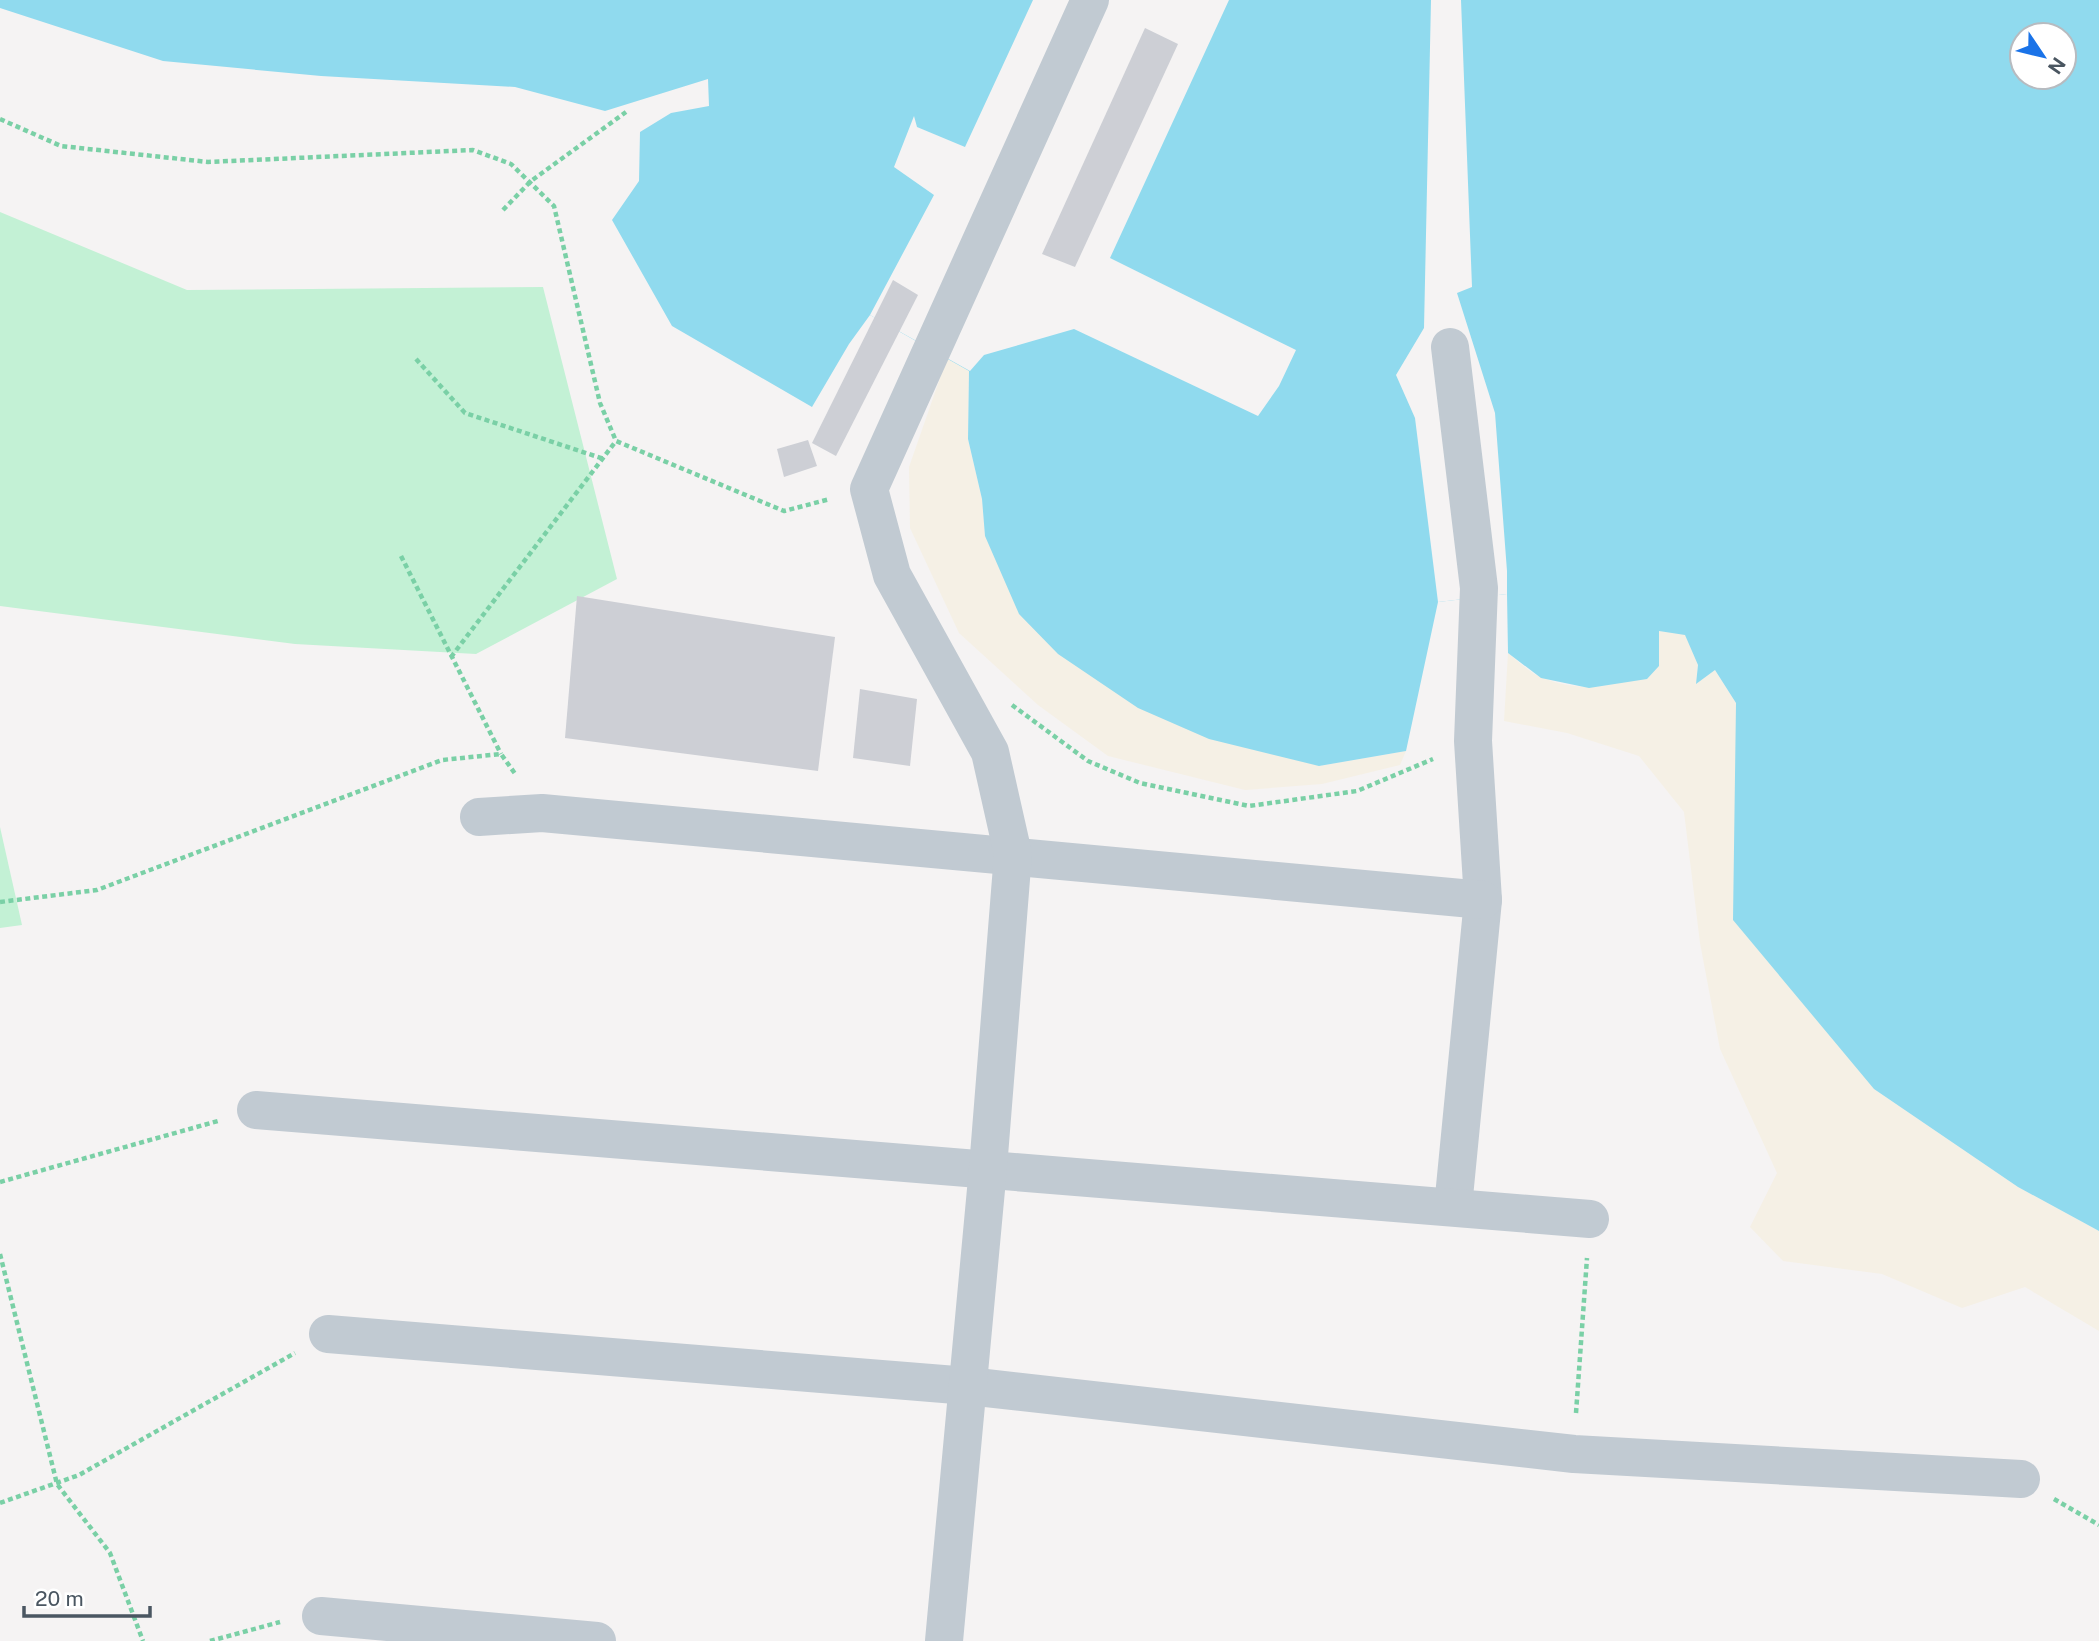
<svg xmlns="http://www.w3.org/2000/svg" width="2099" height="1641" font-family="'Public Sans',sans-serif">
<style>
.green{fill:#c3f1d5}
.sand{fill:#f5f0e5}
.water{fill:#90daee;fill-rule:evenodd}
.pier{fill:#f5f3f3}
.building{fill:#cdcfd5}
.lines{fill:none;stroke-linecap:round;stroke-linejoin:round}
.path{stroke:#7ad0a6;stroke-width:4.5;stroke-dasharray:5 3.5;stroke-linecap:butt}
.minor{stroke:#c1cad2;stroke-width:38}
</style>
<rect width="100%" height="100%" fill="#f5f3f3"/>
<g class="green">
<path d="M0,212l187,78 356,-3 74,292 -141,75 -181,-10 -295,-38z"/>
<path d="M0,827l22,98 -22,3z"/>
</g>
<g class="sand">
<path d="M947,358l22,13 -1,68 14,60 3,37 334,230 87,-15 -6,14 -78,19 -77,6 -137,-34 -70,-51 -79,-72 -49,-105 -1,-61z"/>
<path d="M1659,631l26,3 13,31 -2,19 19,-14 21,33v65l138,321 144,98 81,44v100l-74,-44 -63,21 -80,-34 -99,-13 -33,-34 27,-54 -57,-124 -20,-106 -16,-131 -45,-56 -72,-23 -63,-12 4,-68c10,8 23,21 35,25 41,16 79,9 116,-12z"/>
</g>
<path class="water" d="M0,0h2099v1231l-81,-44 -144,-98 -141,-169 3,-217 -21,-33 -19,14 2,-19 -13,-30 -26,-4v35l-12,13 -58,9 -48,-10 -33,-25 -1,-59 -69,8 -32,149 -87,15 -110,-27 -71,-31 -80,-54 -39,-40 -34,-78 -3,-37 -14,-60 1,-68 -99,-56 -21,29 -37,63 -140,-81 -60,-106 27,-39 1,-49 31,-19 38,-7 -1,-27 -103,32 -90,-24 -194,-11 -158,-15 -163,-53zM2022,35h42v42h-42z"/>
<g class="pier">
<path d="M1033,0h196l-119,258 186,92 -17,36 -21,30 -184,-87 -90,26 -14,16 -100,-56 64,-120 -40,-28 20,-51 3,11 48,20z"/>
<path d="M1431,0h30l11,287 -15,6 38,120 12,158v23l-69,8 -23,-184 -19,-43 28,-47z"/>
</g>
<g class="building">
<path d="M1145,28l33,16 -103,223 -33,-13z"/>
<path d="M893,280l25,15 -82,161 -24,-13z"/>
<path d="M808,440l9,26 -33,11 -7,-28z"/>
<path d="M577,596l258,41 -17,134 -253,-33z"/>
<path d="M860,689l57,10 -7,67 -57,-8z"/>
</g>
<g class="lines">
<g class="path">
<path d="M0,119l61,27 147,16 265,-12 38,14 43,42 46,197 16,38 168,70 46,-12"/>
<path d="M503,210l28,-29 95,-69"/>
<path d="M416,359l49,54 139,46"/>
<path d="M401,556l100,198"/>
<path d="M451,657l165,-216"/>
<path d="M1012,705l76,56 52,22 109,23 108,-15 76,-32"/>
<path d="M0,902l97,-12 345,-130 59,-6 15,21"/>
<path d="M0,1182l218,-61"/>
<path d="M0,1254l57,230 53,69 33,88"/>
<path d="M1576,1413l11,-155"/>
<path d="M2054,1499l45,26"/>
<path d="M0,1503l79,-28 216,-122"/>
<path d="M210,1641l70,-19"/>
</g>
<g class="minor">
<path d="M1450,347l29,241 -6,153 10,159 -30,307"/>
<path d="M479,817l63,-4 941,87"/>
<path d="M256,1110l1334,109"/>
<path d="M328,1334l640,52 606,68 447,25"/>
<path d="M321,1616l276,25"/>
<path d="M944,1641l44,-473 25,-314 -23,-102 -98,-177 -23,-86 221,-489"/>
</g>
</g>
<g transform="translate(2043 56) rotate(125)"><circle r="33" fill="#ffffff" stroke="#b7bbc0" stroke-width="2"/>
<path d="M0-5L12 26L0 18L-12 26Z" fill="#1a73e8"/>
<text y="-10" font-size="19" font-weight="bold" text-anchor="middle" fill="#4a5661">N</text>
</g>
<path d="M24 1606v10h126v-10" fill="none" stroke="#4a5661" stroke-width="3.5"/>
<text x="35" y="1606" font-size="21" fill="#4a5661" stroke="#ffffff" stroke-width="5" paint-order="stroke">20 m</text>
</svg>
